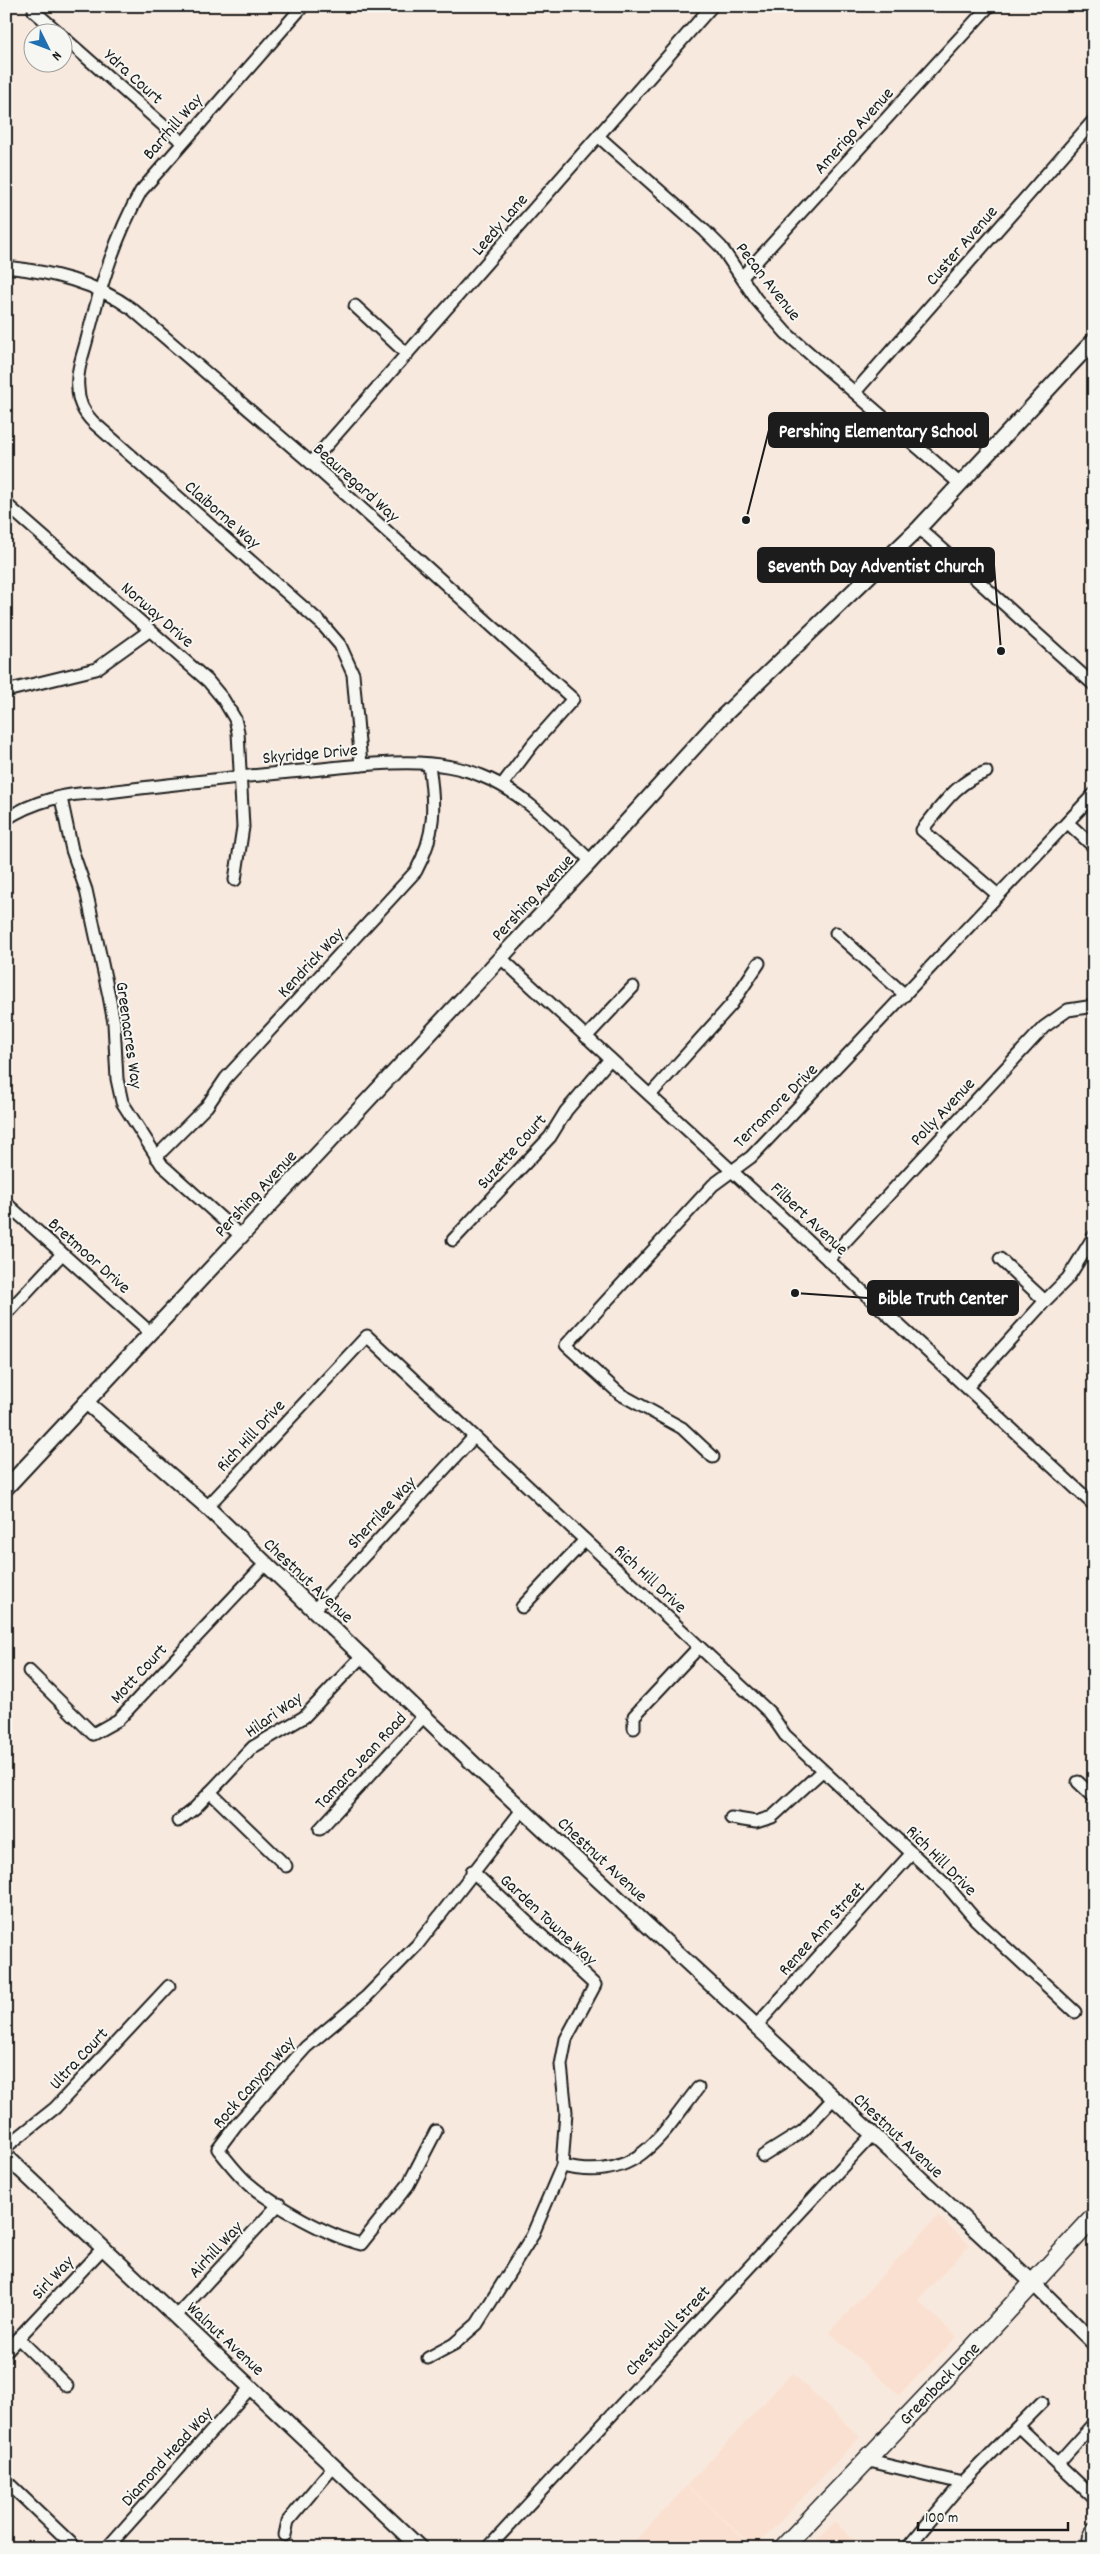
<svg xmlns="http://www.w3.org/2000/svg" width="1100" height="2554" font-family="Dekko,sans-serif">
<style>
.built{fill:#fae0d0}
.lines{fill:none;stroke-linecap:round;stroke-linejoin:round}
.minor-casing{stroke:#1c1c1c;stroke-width:15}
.tertiary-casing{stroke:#1c1c1c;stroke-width:18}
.primary-casing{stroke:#1c1c1c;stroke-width:21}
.minor{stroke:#f6f6f2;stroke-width:11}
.tertiary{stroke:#f6f6f2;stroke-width:14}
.primary{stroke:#f6f6f2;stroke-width:18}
.labels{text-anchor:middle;stroke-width:4;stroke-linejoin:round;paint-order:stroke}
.street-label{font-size:18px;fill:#1c1c1c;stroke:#f6f6f2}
.leader{fill:none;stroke:#1c1c1c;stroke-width:2}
.callout-dot{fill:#1c1c1c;stroke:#f6f6f2;stroke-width:2}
.callout{fill:#1c1c1c;stroke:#1c1c1c;stroke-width:2}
.callout-label{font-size:19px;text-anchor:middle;font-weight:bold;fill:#fff}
</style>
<rect width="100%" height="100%" fill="#f8e9de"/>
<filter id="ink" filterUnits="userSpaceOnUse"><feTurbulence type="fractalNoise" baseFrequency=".02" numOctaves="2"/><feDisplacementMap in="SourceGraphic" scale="10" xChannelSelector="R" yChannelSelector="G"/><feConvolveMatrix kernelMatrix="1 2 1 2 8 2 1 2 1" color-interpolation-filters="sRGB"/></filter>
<g filter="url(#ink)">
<g class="built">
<path d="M938,2216l32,29 -52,55 39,37 -58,58 -70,-63z"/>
<path d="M792,2373l68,64 -105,111 -68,-63z"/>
<path d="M687,2486l66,62h-125z"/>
<path d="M834,2522l29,26h-53z"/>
</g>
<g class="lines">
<defs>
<g id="minor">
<path d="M38,6l-4,5 24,21"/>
<path d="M303,6l-162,185c-26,46 -41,97 -54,148 -4,16 -11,33 -9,49 0,13 6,25 15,34l228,201 19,22 13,29 8,91"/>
<path d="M62,36l120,106"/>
<path d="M599,137l106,94 16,16 35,52 30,34 173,150"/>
<path d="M6,267c45,5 89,15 126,42l179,154 262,236 -40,45 -31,41"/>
<path d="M742,277l247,-271"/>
<path d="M355,306l52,48"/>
<path d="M855,392l239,-272"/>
<path d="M311,463l401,-457"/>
<path d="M6,504l202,177 15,18 12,20 3,13 5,95 -8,53"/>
<path d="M919,528l175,157"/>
<path d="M6,691l90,-22 53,-38"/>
<path d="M986,772c-29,9 -45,35 -64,58l76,65"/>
<path d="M61,798l11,52 14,40 23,106 5,27 3,56 5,23 40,63 79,71"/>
<path d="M6,819c26,-17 62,-27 93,-26 68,-8 135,-16 203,-22 57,-5 125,-18 180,5 43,17 75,54 109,85"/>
<path d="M1068,823l26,24"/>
<path d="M836,933l69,62"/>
<path d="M501,958l593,547"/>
<path d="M586,1037l47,-50"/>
<path d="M650,1095l81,-90 28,-42"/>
<path d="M156,1157l51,-51 19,-28 190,-207c20,-37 19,-66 13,-106"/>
<path d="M6,1203l145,130"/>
<path d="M453,1240l97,-103 16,-26 44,-52"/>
<path d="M1000,1259l45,42"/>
<path d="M828,1260l216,-233 24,-17 26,-4"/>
<path d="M6,1314l56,-60"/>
<path d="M968,1386l77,-85 23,-23 26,-42"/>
<path d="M713,1457l-31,-29 -62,-34 -54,-49 147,-160 38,-28 343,-363"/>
<path d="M207,1507l160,-171 403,377 15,22 162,151 28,33 100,93"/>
<path d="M522,1607l63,-67"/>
<path d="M314,1610l160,-173"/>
<path d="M29,1671l64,63 25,-14 146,-155"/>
<path d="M634,1728v-12l65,-69"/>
<path d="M1078,1782l16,15"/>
<path d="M210,1792l76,74"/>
<path d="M731,1818l25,4 16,-5 50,-46"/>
<path d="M178,1821l17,-13 58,-61 51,-30 59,-62"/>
<path d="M320,1829l105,-114"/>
<path d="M755,2027l157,-174"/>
<path d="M436,2131l-28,54 -47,59c-32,-8 -87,-38 -112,-60 -12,-10 -21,-23 -31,-35l18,-24 70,-78 60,-50 51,-52 105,-135"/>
<path d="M6,2147l49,-39 114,-122"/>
<path d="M763,2156l40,-25 30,-32"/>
<path d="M562,2166c74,18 97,-28 136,-78"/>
<path d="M176,2316l103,-112"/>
<path d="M18,2338l49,48"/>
<path d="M6,2351l97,-103"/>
<path d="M428,2358l26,-14 23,-20 55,-88 30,-70 4,-54 -5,-47 5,-26 29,-54 -123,-114"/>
<path d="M1019,2427l75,71"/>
<path d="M865,2460l97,23 80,-81"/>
<path d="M1058,2463l36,-40"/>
<path d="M6,2481l70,67"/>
<path d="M285,2535l3,-14 46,-55"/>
<path d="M107,2548l144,-161"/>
<path d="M488,2548l383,-412"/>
<path d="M907,2548l55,-65"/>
<path d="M1091,2548c-6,-8 -2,-14 3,-20"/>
</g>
<g id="tertiary">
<path d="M86,1402l121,105 275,265 551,511 61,60"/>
<path d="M6,1488l585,-627 127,-140 201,-193 175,-188"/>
<path d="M6,2156l414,392"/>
</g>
<path id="primary" d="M783,2548l190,-200 121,-131"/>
</defs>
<use href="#minor" class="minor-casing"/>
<use href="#tertiary" class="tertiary-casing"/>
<use href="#primary" class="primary-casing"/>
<use href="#minor" class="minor"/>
<use href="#tertiary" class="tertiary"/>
<use href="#primary" class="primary"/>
</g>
</g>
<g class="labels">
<g class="street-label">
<text transform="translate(134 76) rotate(42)" y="6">Ydra Court</text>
<text transform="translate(172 126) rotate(-49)" y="6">Barrhill Way</text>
<text transform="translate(853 130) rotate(-48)" y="6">Amerigo Avenue</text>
<text transform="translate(499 224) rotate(-49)" y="6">Leedy Lane</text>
<text transform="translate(961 245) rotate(-49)" y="6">Custer Avenue</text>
<text transform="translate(769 281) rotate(52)" y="6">Pecan Avenue</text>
<text transform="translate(357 482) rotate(42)" y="6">Beauregard Way</text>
<text transform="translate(223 514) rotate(41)" y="6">Claiborne Way</text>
<text transform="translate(158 614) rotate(41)" y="6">Norway Drive</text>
<text transform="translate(310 753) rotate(-5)" y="6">Skyridge Drive</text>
<text transform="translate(532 897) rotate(-47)" y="6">Pershing Avenue</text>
<text transform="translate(310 962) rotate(-47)" y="6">Kendrick Way</text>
<text transform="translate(130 1035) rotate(82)" y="6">Greenacres Way</text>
<text transform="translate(775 1105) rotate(-45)" y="6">Terramore Drive</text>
<text transform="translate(942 1111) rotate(-47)" y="6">Polly Avenue</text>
<text transform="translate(511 1151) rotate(-48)" y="6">Suzette Court</text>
<text transform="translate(255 1193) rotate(-47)" y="6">Pershing Avenue</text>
<text transform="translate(810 1218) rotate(43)" y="6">Filbert Avenue</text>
<text transform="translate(90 1255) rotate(42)" y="6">Bretmoor Drive</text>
<text transform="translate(250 1435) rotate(-47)" y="6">Rich Hill Drive</text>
<text transform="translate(381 1512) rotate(-47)" y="6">Sherrilee Way</text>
<text transform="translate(651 1578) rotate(43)" y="6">Rich Hill Drive</text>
<text transform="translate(309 1580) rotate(43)" y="6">Chestnut Avenue</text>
<text transform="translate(138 1673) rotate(-47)" y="6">Mott Court</text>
<text transform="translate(273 1714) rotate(-35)" y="6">Hilari Way</text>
<text transform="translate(360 1760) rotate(-47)" y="6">Tamara Jean Road</text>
<text transform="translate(603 1859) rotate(43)" y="6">Chestnut Avenue</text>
<text transform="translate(942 1860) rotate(45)" y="6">Rich Hill Drive</text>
<text transform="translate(549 1919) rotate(43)" y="6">Garden Towne Way</text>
<text transform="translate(821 1928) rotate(-48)" y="6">Renee Ann Street</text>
<text transform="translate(78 2058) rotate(-47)" y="6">Ultra Court</text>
<text transform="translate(253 2082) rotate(-49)" y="6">Rock Canyon Way</text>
<text transform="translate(899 2135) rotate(43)" y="6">Chestnut Avenue</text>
<text transform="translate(215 2249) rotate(-47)" y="6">Airhill Way</text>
<text transform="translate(52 2277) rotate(-47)" y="6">Sirl Way</text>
<text transform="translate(667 2330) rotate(-47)" y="6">Chestwall Street</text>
<text transform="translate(226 2338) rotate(43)" y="6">Walnut Avenue</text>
<text transform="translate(939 2383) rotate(-46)" y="6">Greenback Lane</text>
<text transform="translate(166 2456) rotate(-48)" y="6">Diamond Head Way</text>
</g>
</g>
<path class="leader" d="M746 520L769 430M1001 651L994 565M795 1293L868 1298"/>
<g class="callout-dot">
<circle cx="746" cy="520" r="5"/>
<circle cx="1001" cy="651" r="5"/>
<circle cx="795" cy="1293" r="5"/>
</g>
<g class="callout">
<rect x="769" y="413" width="219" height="34" rx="5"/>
<rect x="758" y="548" width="236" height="34" rx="5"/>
<rect x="868" y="1281" width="150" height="34" rx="5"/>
</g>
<g class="callout-label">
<text x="878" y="437">Pershing Elementary School</text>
<text x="876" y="572">Seventh Day Adventist Church</text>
<text x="943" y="1304">Bible Truth Center</text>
</g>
<rect width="1100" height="2554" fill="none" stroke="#f6f6f2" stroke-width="25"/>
<rect x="12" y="12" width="1075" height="2529" fill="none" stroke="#1c1c1c" stroke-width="2" filter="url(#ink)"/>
<g transform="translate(48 48) rotate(132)"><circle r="24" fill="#f6f6f2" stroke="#9f9f9c"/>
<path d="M0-4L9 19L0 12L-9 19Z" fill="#1f6fb2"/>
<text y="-8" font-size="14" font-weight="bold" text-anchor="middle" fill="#1c1c1c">N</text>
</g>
<path d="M918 2522v8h150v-8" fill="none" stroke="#1c1c1c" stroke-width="2.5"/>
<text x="925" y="2522" font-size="15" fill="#1c1c1c" stroke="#f6f6f2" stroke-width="4" paint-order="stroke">100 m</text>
</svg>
